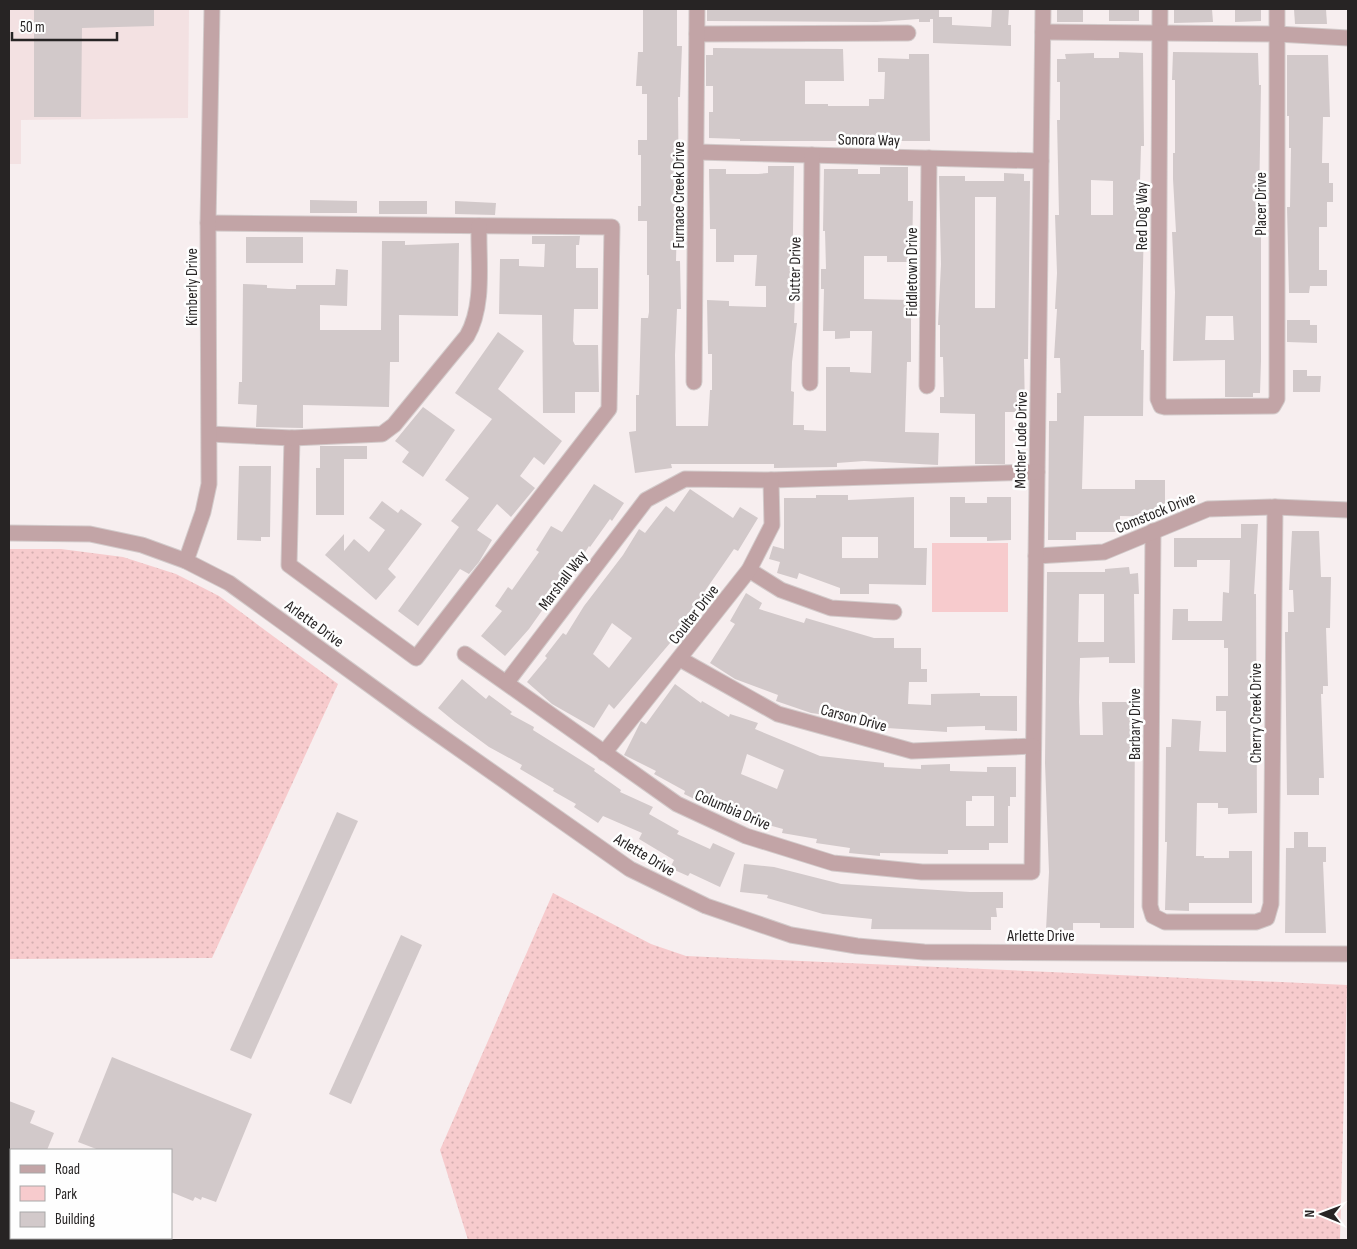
<svg xmlns="http://www.w3.org/2000/svg" width="1357" height="1249" font-family="'Sofia Sans Condensed',sans-serif">
<style>
.built{fill:#f3e1e2}
.grass{fill:url(#grass-dots)}
.park{fill:#f7cbcd}
.building{fill:#d2c9ca;fill-rule:evenodd}
.lines{fill:none;stroke-linecap:round;stroke-linejoin:round}
.minor-casing{stroke:#d2caca;stroke-width:17}
.minor{stroke:#c2a4a6;stroke-width:15}
.labels{text-anchor:middle;stroke-width:5;stroke-linejoin:round;paint-order:stroke}
.street-label{font-size:16px;fill:#272424;stroke:#fefefe}
</style>
<defs>
<pattern id="grass-dots" width="8" height="8" patternUnits="userSpaceOnUse" patternTransform="scale(1.25)"><rect width="8" height="8" fill="#f7cbcd"/><path d="M2 2h.1M6 6h.1" fill="none" stroke="#d4aeb0" stroke-width="1.8" stroke-linecap="round"/></pattern>
</defs>
<rect width="100%" height="100%" fill="#f7eeef"/>
<path class="built" d="M9,9h180l-1,109 -167,2v44h-12z"/>
<g class="grass">
<path d="M9,549h52l62,8 53,17 43,22 119,88 -126,274 -203,1z"/>
<path d="M553,893l98,51 35,12 661,29 -7,255h-872l-28,-90z"/>
</g>
<rect class="park" x="932" y="543" width="76" height="69"/>
<g class="building">
<path d="M34,9h120v17l-72,2 -1,89h-47z"/>
<path d="M643,9h34v37h5l-2,51h-2l1,125h-2l-1,39h4l1,48h-4l-2,46 1,71h32l2,-36h2v-36h-4l-1,-54 22,1v5l37,1v-21h-11l2,-31h-23v7h-18v-33h-6l-1,-60h17v5h32l10,-1v-7h26l-2,131h3l-1,26h3l-5,39 -1,29 3,1 -1,33h11v5l22,1v-64h24v5l21,1 1,-42h-22v7l-15,1v-8h-12l1,-42h-3v-20h5l-1,-38h-2l1,-62h34v5h22v-7h28v34h5l-1,61h-25v-6h-23v43l47,1v62h-4l-2,70 34,1 -1,32 -74,-4 -27,2v4l-63,1v-4h-103l1,4 -37,5 -6,-41 7,-1v-36h3l2,-77h7l1,-6v-37h-2v-54h-9v-15h3v-51h-3v-15h9v-46h-5v-8h-6l2,-34h5z"/>
<path d="M707,9h232v8h13v8l39,2 1,-18h17l-1,16h3v21l-78,-3v-24h-3v3h-11v-3l-42,3 -170,-1z"/>
<rect x="1057" y="9" width="26" height="13"/>
<rect x="1109" y="9" width="30" height="12"/>
<path d="M1174,9h38l1,13 -39,1z"/>
<path d="M1235,9h26v12l-26,1z"/>
<path d="M1294,9h32l1,15h-32z"/>
<path d="M713,48l130,1 1,32h-39v23h23v2h41v-7h15l1,-27h-7v-14l31,1v-5h20l1,87h-190v-2l-31,-1v-26h4v-26h-7v-31h7z"/>
<path d="M1119,52l24,1 1,93h-3l-1,36h5l-4,168h3l-1,66h-59l-2,73h53v-9h30v37l-45,-1v16h-44v8h-28l1,-119h8v-28h4l-1,-35h-6l3,-49h-2l2,-36 -2,-58h4l-2,-95h3v-38h-3v-23h9l-1,-5 29,-1v5h25zM1091,180l22,1v34h-22z"/>
<path d="M1173,52l85,1 1,32h2l-2,121h2v155l-1,32h-7v4h-28v-37l-52,1 2,-69 -3,-60h4l-3,-53v-26h2v-73h-3zM1206,316h27l1,24h-29z"/>
<path d="M1287,55h41l2,62h-7l-1,46h7v20h4v19h-6v25h-8v43h8v16h-17l-1,7h-20l-2,-86h3l1,-59h-2v-32h-2z"/>
<path d="M1004,173l20,1v7h6l-2,178h-4l1,53h-20v52h-30v-50l-35,-1v-16h4l-1,-40h-3v-32h-2l3,-61 -2,-88h26v5h39zM975,197h21l-1,111h-20z"/>
<path d="M310,200l47,1v12h-47z"/>
<rect x="379" y="201" width="48" height="13"/>
<path d="M455,201l41,2 -1,12 -40,-1z"/>
<path d="M532,236h48l-1,9h-3v23h22v41h-24l-1,32 2,4h23l1,47h-24v21h-32l-1,-98 -43,-1 1,-55h19v7l25,1 1,-23h-13z"/>
<rect x="246" y="237" width="57" height="26"/>
<path d="M382,241h23v4l54,-2 -1,73 -59,-1v47h-9l-1,45 -86,-2v23l-47,-1 1,-22 -19,-1 1,-22h3l1,-98 24,1v3l22,1h7v-4h39l1,-16 12,1 -1,36 -27,-1v25h61z"/>
<path d="M1287,320h23v5h7v18l-30,-1z"/>
<path d="M498,332l26,19 -26,38 64,52 -18,24 -10,-8 -14,19 15,12 -24,29 -14,-13 -20,26 15,10 -13,22 -10,12 -9,-5 -42,57 -20,-15 61,-84 -8,-6 18,-23 -24,-18 47,-61 -37,-26z"/>
<path d="M1293,370h14v6h14l-1,16h-27z"/>
<path d="M423,407l32,23 -32,47 -21,-15 7,-10 -14,-11z"/>
<path d="M320,446h47v13h-23v56h-28v-47h4z"/>
<path d="M239,466h32l-1,71h-9v4l-24,-1z"/>
<path d="M594,484l30,19 -12,18 -2,-2 -20,28 -1,-1 -17,27 -2,-2 -41,58 -24,27 -24,-20 21,-25 -7,-5 13,-19 4,3 27,-38 -3,-2 15,-24 11,6z"/>
<path d="M690,489l43,29 7,-11 18,11 -20,33 -4,-2 -18,26 -42,60 2,1 -62,73 -5,-5 -15,24 -42,-24 -25,-22 20,-24 -2,-2 18,-23 3,2 18,-29 39,-51 16,-26 6,4 21,-27 8,6zM612,623l20,15 -23,30 -16,-14z"/>
<path d="M816,495h32v5l66,-3v51h13l-1,37 -57,-1v10h-29v-6l-41,-15 -2,6 -20,-6 3,-11 -11,-3 4,-13 11,3v-51h32zM842,537h36v21h-36z"/>
<path d="M950,497h15v6h22v-6h24v43l-24,1v-4h-37z"/>
<path d="M382,501l16,12 3,-4 21,15 -34,45 8,8 -20,23 -51,-45 19,-21v17l10,-12 15,13 16,-22 -16,-12z"/>
<path d="M1241,524h17l-4,70h2l1,219 -29,1v-6h-10v-5h-21l-1,53h8v2h25v-7h23v52h-63v8l-24,-1 2,-68h-2l1,-95h5l1,-28 29,2 -2,30 27,1v-41h-10v-15h12v-48h-4v-8h-52l1,-31h15v12h34l1,-29 6,1 1,-33h-33v7h-23v-29h67z"/>
<path d="M1292,531h27l2,46h10l-1,51h-4l2,58h-5v8h-2l3,84h-5v17h-32l-2,-163h3v-20h6l-1,-22h-4z"/>
<path d="M1129,567l1,7 8,-1 1,21h-5l1,69h-26v-6l-29,1 -1,44 1,33h23l-1,-33h33l-1,226h-34v-5h-27v7h-27l3,-58 -4,-109 2,-191h58v-3zM1079,594h25v48h-26z"/>
<path d="M746,593l16,10 -3,6 45,14 2,-5 68,20h20v10h27v21h6v13h-18l-1,22 23,1v-11l49,-1v3h37v35l-32,-1v-4l-38,1v5l-60,-4 -46,-11 -30,-4 -35,-12 2,-6 -43,-16 -25,-16 25,-39 -5,-3z"/>
<path d="M462,679l24,20 3,-4 23,17 -2,2 24,13 -1,3 62,39 -1,2 27,19 -1,2 33,15 -4,7 30,17 -2,3 33,15 3,-6 22,10 -15,34 -30,-14 -2,3 -18,-8 4,-8 -35,-21 3,-6 -39,-17 -5,7 -24,-16 2,-3 -23,-13 1,-2 -34,-20 2,-4 -33,-18 -34,-25 -17,-14z"/>
<path d="M675,684l26,19 1,-2 27,16 1,-3 28,9 -3,6 65,27 64,7v4l37,2v-4l29,-1v7l37,1v-5h29v30h-6v9h-2v37h-19v7h-41v4l-68,-1v3l-31,-3 1,-5 -34,-5 1,-4 -35,-6 1,-4 -41,-11 -30,-13 -1,2 -27,-13 1,-3 -31,-17 2,-3 -32,-16 17,-34 5,3zM747,754l37,16 -7,19 -36,-15zM972,796h22v30h-28v-25h6z"/>
<path d="M337,812l21,9 -107,238 -21,-9z"/>
<path d="M1294,832h14v15h18v15h-3l3,71h-41l1,-85h8z"/>
<path d="M744,864l30,3 67,17 129,8h33v16h-7l1,9h-6v13l-120,-1 1,-10 -49,-5 -56,-16 1,-3 -28,-3z"/>
<path d="M401,935l21,10 -71,159 -22,-10z"/>
<path d="M112,1057l140,57 -36,88 -14,-5 -1,3 -6,-3 -2,4 -22,-9v-42h-72l-21,-8z"/>
<path d="M9,1101l26,10 -5,12 24,10 -7,17h-38z"/>
</g>
<g class="lines">
<defs>
<g id="minor">
<path d="M1160,9l-2,390 3,7 4,1 108,-1 4,-7v-390"/>
<path d="M1043,32l234,2 71,4"/>
<path d="M697,34l211,-1"/>
<path d="M696,152l345,9"/>
<path d="M208,223l404,4 -3,182 -193,249 -127,-93 3,-127 -82,-4"/>
<path d="M694,382l3,-373"/>
<path d="M810,383l2,-228"/>
<path d="M927,386l2,-228"/>
<path d="M292,438l90,-4 12,-9 73,-89c18,-31 11,-75 12,-110"/>
<path d="M1153,531l-3,375 3,10 12,6h91l11,-4 4,-14 4,-397"/>
<path d="M9,533l81,1 52,11 44,16 43,22 189,137 212,149 76,37 85,29 66,11 67,6 424,2"/>
<path d="M1036,556l68,-4 104,-43 67,-2 73,3"/>
<path d="M186,561l17,-49 6,-28 -1,-261 4,-214"/>
<path d="M749,570l32,20 50,18 63,4"/>
<path d="M465,654l212,150 69,32 87,27 89,9h110l11,-863"/>
<path d="M680,659l98,55 134,37 121,-5"/>
<path d="M507,682l139,-182 39,-21 86,1 266,-8"/>
<path d="M604,753l145,-183 23,-45 -1,-45"/>
</g>
</defs>
<use href="#minor" class="minor-casing"/>
<use href="#minor" class="minor"/>
</g>
<g class="labels">
<g class="street-label">
<text transform="translate(869 139) rotate(1)" y="6">Sonora Way</text>
<text transform="translate(678 195) rotate(-90)" y="6">Furnace Creek Drive</text>
<text transform="translate(1260 204) rotate(-90)" y="6">Placer Drive</text>
<text transform="translate(1141 216) rotate(-90)" y="6">Red Dog Way</text>
<text transform="translate(794 269) rotate(-89)" y="6">Sutter Drive</text>
<text transform="translate(911 272) rotate(-90)" y="6">Fiddletown Drive</text>
<text transform="translate(191 287) rotate(-90)" y="6">Kimberly Drive</text>
<text transform="translate(1020 440) rotate(-89)" y="6">Mother Lode Drive</text>
<text transform="translate(1155 512) rotate(-22)" y="6">Comstock Drive</text>
<text transform="translate(562 580) rotate(-53)" y="6">Marshall Way</text>
<text transform="translate(693 614) rotate(-52)" y="6">Coulter Drive</text>
<text transform="translate(315 623) rotate(36)" y="6">Arlette Drive</text>
<text transform="translate(1255 713) rotate(-90)" y="6">Cherry Creek Drive</text>
<text transform="translate(854 717) rotate(15)" y="6">Carson Drive</text>
<text transform="translate(1134 724) rotate(-90)" y="6">Barbary Drive</text>
<text transform="translate(733 809) rotate(23)" y="6">Columbia Drive</text>
<text transform="translate(645 854) rotate(31)" y="6">Arlette Drive</text>
<text x="1041" y="941">Arlette Drive</text>
</g>
</g>
<rect width="1357" height="1249" fill="none" stroke="#272424" stroke-width="20"/>
<rect x="10" y="1149" width="162" height="90" fill="#fefefe" stroke="#a8a7a7"/>
<rect x="20" y="1165" width="25" height="8" fill="#c2a4a6" stroke="#a8a7a7"/>
<text x="55" y="1174" font-size="15" fill="#272424">Road</text>
<rect x="20" y="1186" width="25" height="15" fill="#f7cbcd" stroke="#a8a7a7"/>
<text x="55" y="1199" font-size="15" fill="#272424">Park</text>
<rect x="20" y="1212" width="25" height="15" fill="#d2c9ca" stroke="#a8a7a7"/>
<text x="55" y="1224" font-size="15" fill="#272424">Building</text>
<g transform="translate(1322 1214) rotate(271)" stroke="#fefefe" stroke-width="4" paint-order="stroke">
<path d="M0-4L9 19L0 12L-9 19Z" fill="#272424"/>
<text y="-8" font-size="14" font-weight="bold" text-anchor="middle" fill="#272424">N</text>
</g>
<path d="M12 32v8h105v-8" fill="none" stroke="#272424" stroke-width="2.5"/>
<text x="20" y="32" font-size="15" fill="#272424" stroke="#fefefe" stroke-width="4" paint-order="stroke">50 m</text>
</svg>
